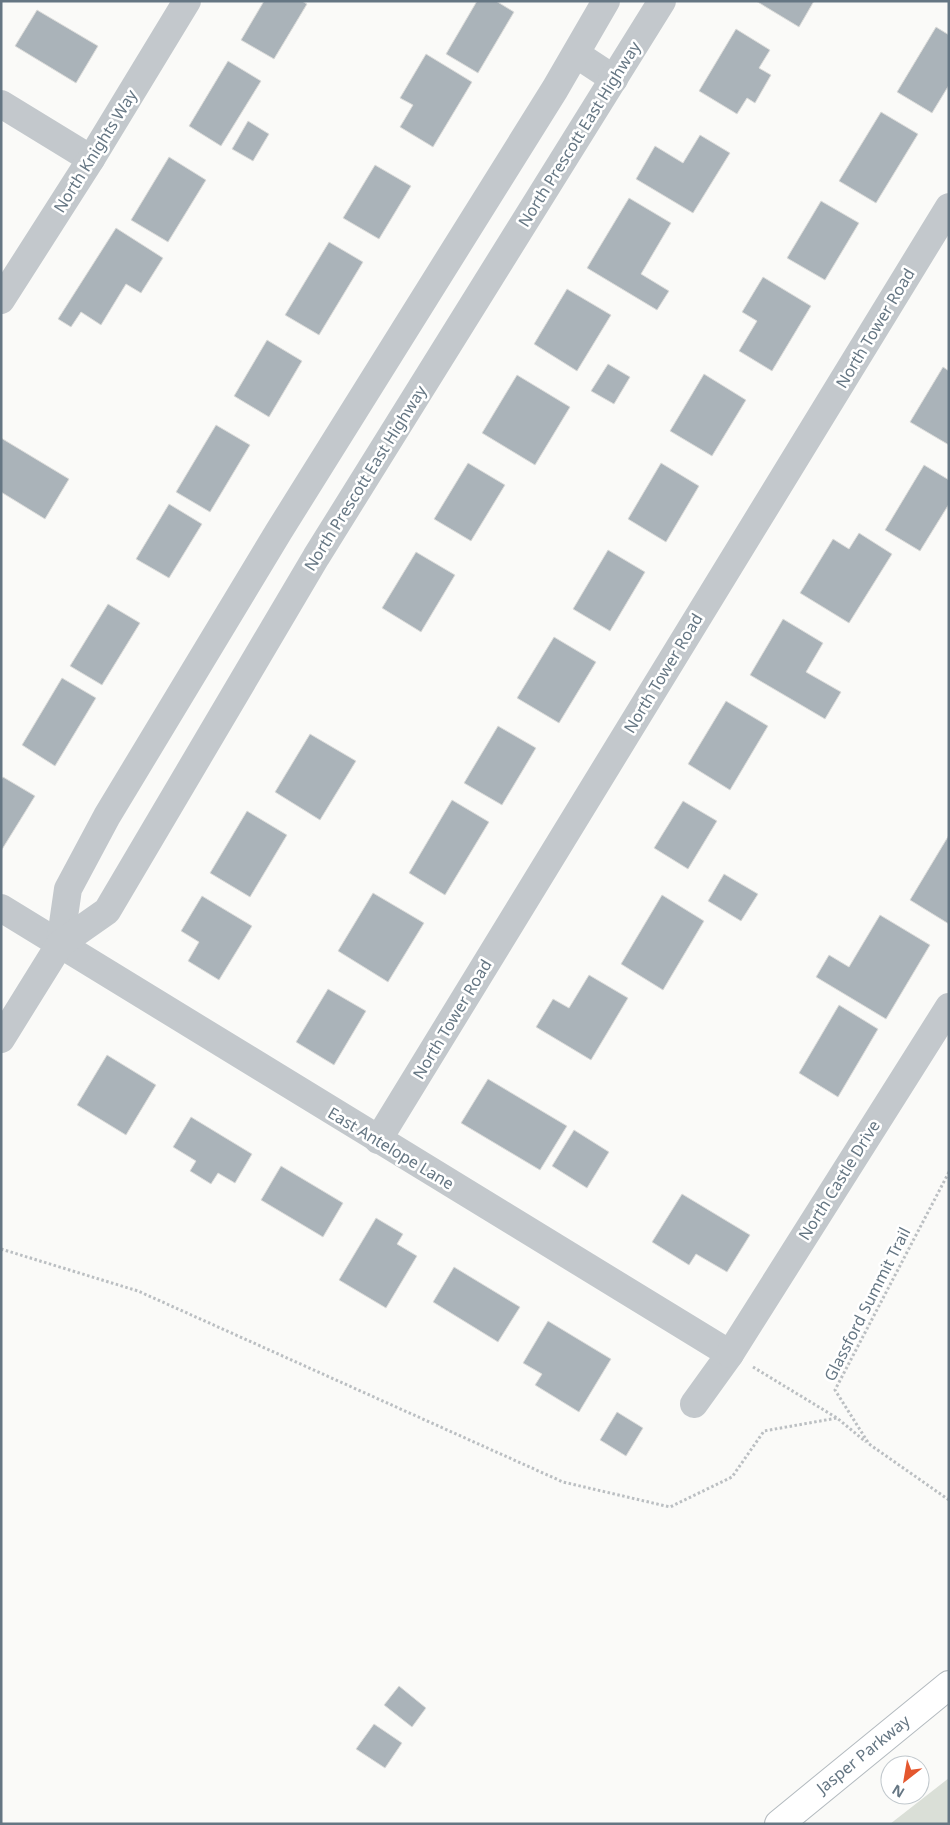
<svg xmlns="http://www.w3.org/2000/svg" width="950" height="1825" font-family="'Noto Sans',sans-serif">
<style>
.green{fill:#dadfd7}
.building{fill:#aab3b9;stroke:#dcdcda}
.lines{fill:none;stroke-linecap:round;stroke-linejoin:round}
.secondary-casing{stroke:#b3babf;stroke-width:30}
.path{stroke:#bbbfc2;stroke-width:3;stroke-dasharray:2.5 2.5;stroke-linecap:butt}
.minor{stroke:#c3c8cc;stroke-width:28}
.tertiary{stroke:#c3c8cc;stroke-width:28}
.secondary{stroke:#fff;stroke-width:28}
.labels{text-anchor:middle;stroke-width:5;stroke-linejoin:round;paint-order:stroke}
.street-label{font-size:16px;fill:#657683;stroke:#fff}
</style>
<rect width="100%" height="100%" fill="#fafaf8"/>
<path class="green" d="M949,1778v46h-59z"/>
<g class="building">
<path d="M264,1h38l5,3 -33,55 -33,-19z"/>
<path d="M477,1h19l18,11 -36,61 -32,-19z"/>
<path d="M756,1h58l-15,26z"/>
<path d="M37,10l61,36 -22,37 -61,-37z"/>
<path d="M936,27l13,8v50l-17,28 -35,-21z"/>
<path d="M736,29l34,21 -11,18 12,7 -16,28 -8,-5 -10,16 -38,-23z"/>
<path d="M426,54l46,28 -39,65 -33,-20 13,-22 -13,-7z"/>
<path d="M228,61l33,20 -40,65 -32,-20z"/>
<path d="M881,112l37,22 -42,69 -37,-22z"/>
<path d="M248,121l21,13 -16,27 -21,-12z"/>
<path d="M700,135l30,18 -37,60 -57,-34 19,-33 28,17z"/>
<path d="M169,157l37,23 -38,62 -37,-22z"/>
<path d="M375,165l36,21 -32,53 -36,-21z"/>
<path d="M629,198l42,25 -30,51 28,17 -12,19 -70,-42z"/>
<path d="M821,201l38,22 -34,57 -38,-22z"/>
<path d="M116,228l47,30 -22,35 -15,-9 -25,41 -20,-13 -10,15 -13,-8z"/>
<path d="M329,242l34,20 -44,73 -34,-20z"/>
<path d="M763,277l48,29 -39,65 -33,-20 18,-30 -15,-9z"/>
<path d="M567,289l44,26 -34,56 -43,-27z"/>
<path d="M267,340l35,21 -33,56 -35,-21z"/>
<path d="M608,364l22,13 -16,27 -23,-13z"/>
<path d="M943,367l6,4v74l-39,-23z"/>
<path d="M704,374l42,26 -34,56 -42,-25z"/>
<path d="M517,375l53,32 -35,58 -53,-32z"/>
<path d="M216,425l34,20 -40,67 -34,-20z"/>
<path d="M1,438l68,41 -24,40 -44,-27z"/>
<path d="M468,463l37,22 -34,56 -37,-22z"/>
<path d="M661,463l38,23 -33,56 -38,-23z"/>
<path d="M924,465l25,15v24l-29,47 -35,-21z"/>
<path d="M169,504l33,20 -33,54 -33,-19z"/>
<path d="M859,533l33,21 -43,69 -49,-30 33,-54 16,10z"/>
<path d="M608,550l37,22 -35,59 -37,-22z"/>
<path d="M416,552l39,23 -34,57 -39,-24z"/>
<path d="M108,604l32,19 -38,62 -32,-19z"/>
<path d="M783,619l40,24 -17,29 35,20 -16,27 -75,-44z"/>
<path d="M554,637l42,25 -37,61 -42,-25z"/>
<path d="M62,678l34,20 -41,68 -33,-21z"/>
<path d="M726,701l42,25 -38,64 -42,-26z"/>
<path d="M498,726l38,22 -34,57 -38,-22z"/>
<path d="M310,734l46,27 -36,59 -45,-28z"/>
<path d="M3,777l32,19 -34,55v-71z"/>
<path d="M452,800l37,22 -44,73 -36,-22z"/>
<path d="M683,801l34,20 -29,48 -34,-21z"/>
<path d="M247,811l40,24 -37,62 -40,-24z"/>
<path d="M949,835v89l-39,-24z"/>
<path d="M724,874l34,20 -17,27 -33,-20z"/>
<path d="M373,893l51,30 -36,59 -50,-31z"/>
<path d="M662,895l42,26 -41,69 -42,-26z"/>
<path d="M202,896l50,30 -33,54 -31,-19 11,-19 -18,-11z"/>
<path d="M880,915l50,30 -44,74 -70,-42 13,-22 20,12z"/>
<path d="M589,975l39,23 -37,62 -55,-33 17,-28 16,9z"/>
<path d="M328,989l38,22 -32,54 -38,-23z"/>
<path d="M839,1005l39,24 -40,68 -39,-24z"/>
<path d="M107,1055l49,30 -30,50 -49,-30z"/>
<path d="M488,1079l79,47 -27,44 -79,-47z"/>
<path d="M191,1117l61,37 -17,29 -17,-10 -7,11 -21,-13 6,-10 -23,-14z"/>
<path d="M574,1130l35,22 -22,36 -35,-22z"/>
<path d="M281,1166l62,37 -20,34 -62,-37z"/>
<path d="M682,1194l68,41 -23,37 -31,-18 -7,11 -37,-23z"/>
<path d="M376,1218l27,16 -6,10 20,12 -31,52 -47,-28z"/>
<path d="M454,1267l66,40 -22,35 -65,-40z"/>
<path d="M548,1321l63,38 -32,53 -44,-27 7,-11 -19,-11z"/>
<path d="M617,1412l26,16 -17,28 -26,-16z"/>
<path d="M399,1686l27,22 -14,19 -28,-22z"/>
<path d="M374,1724l28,19 -17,25 -29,-19z"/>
</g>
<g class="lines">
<defs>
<path id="secondary" d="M779,1824l170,-139"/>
</defs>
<use href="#secondary" class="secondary-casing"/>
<g class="path">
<path d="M949,1172l-114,218 34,54 80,56"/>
<path d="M1,1249l137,42 425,191 107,25 62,-30 32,-46 73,-13"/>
<path d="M753,1367l84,51 29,24"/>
</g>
<g class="minor">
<path d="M1,104l90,55"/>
<path d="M1,300l90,-141 96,-158"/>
<path d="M1,908l729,446 -36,50"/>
<path d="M378,1140l571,-933"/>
<path d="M730,1354l219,-347"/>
</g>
<g class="tertiary">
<path d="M576,54l38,25"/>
<path d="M60,944l8,-55 39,-73 172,-285 276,-442 51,-88"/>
<path d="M1,1039l59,-95 47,-33 209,-354 346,-556"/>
</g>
<use href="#secondary" class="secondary"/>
</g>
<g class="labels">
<g class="street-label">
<text transform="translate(579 134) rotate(-58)" y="6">North Prescott East Highway</text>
<text transform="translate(95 151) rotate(-58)" y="6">North Knights Way</text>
<text transform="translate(875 328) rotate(-59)" y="6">North Tower Road</text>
<text transform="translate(365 478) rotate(-58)" y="6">North Prescott East Highway</text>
<text transform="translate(663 673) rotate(-59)" y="6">North Tower Road</text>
<text transform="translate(452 1019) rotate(-59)" y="6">North Tower Road</text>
<text transform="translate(391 1148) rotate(31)" y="6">East Antelope Lane</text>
<text transform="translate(839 1180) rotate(-58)" y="6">North Castle Drive</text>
<text transform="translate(867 1304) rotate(-63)" y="6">Glassford Summit Trail</text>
<text transform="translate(863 1754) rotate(-39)" y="6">Jasper Parkway</text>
</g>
</g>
<rect width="950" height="1825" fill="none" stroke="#657683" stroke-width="5"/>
<g transform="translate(905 1780) rotate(211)"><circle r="24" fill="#ffffff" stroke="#c1c8cd"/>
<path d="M0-4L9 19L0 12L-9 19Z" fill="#e4572e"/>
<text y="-8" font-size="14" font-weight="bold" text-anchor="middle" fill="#657683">N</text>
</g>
</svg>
